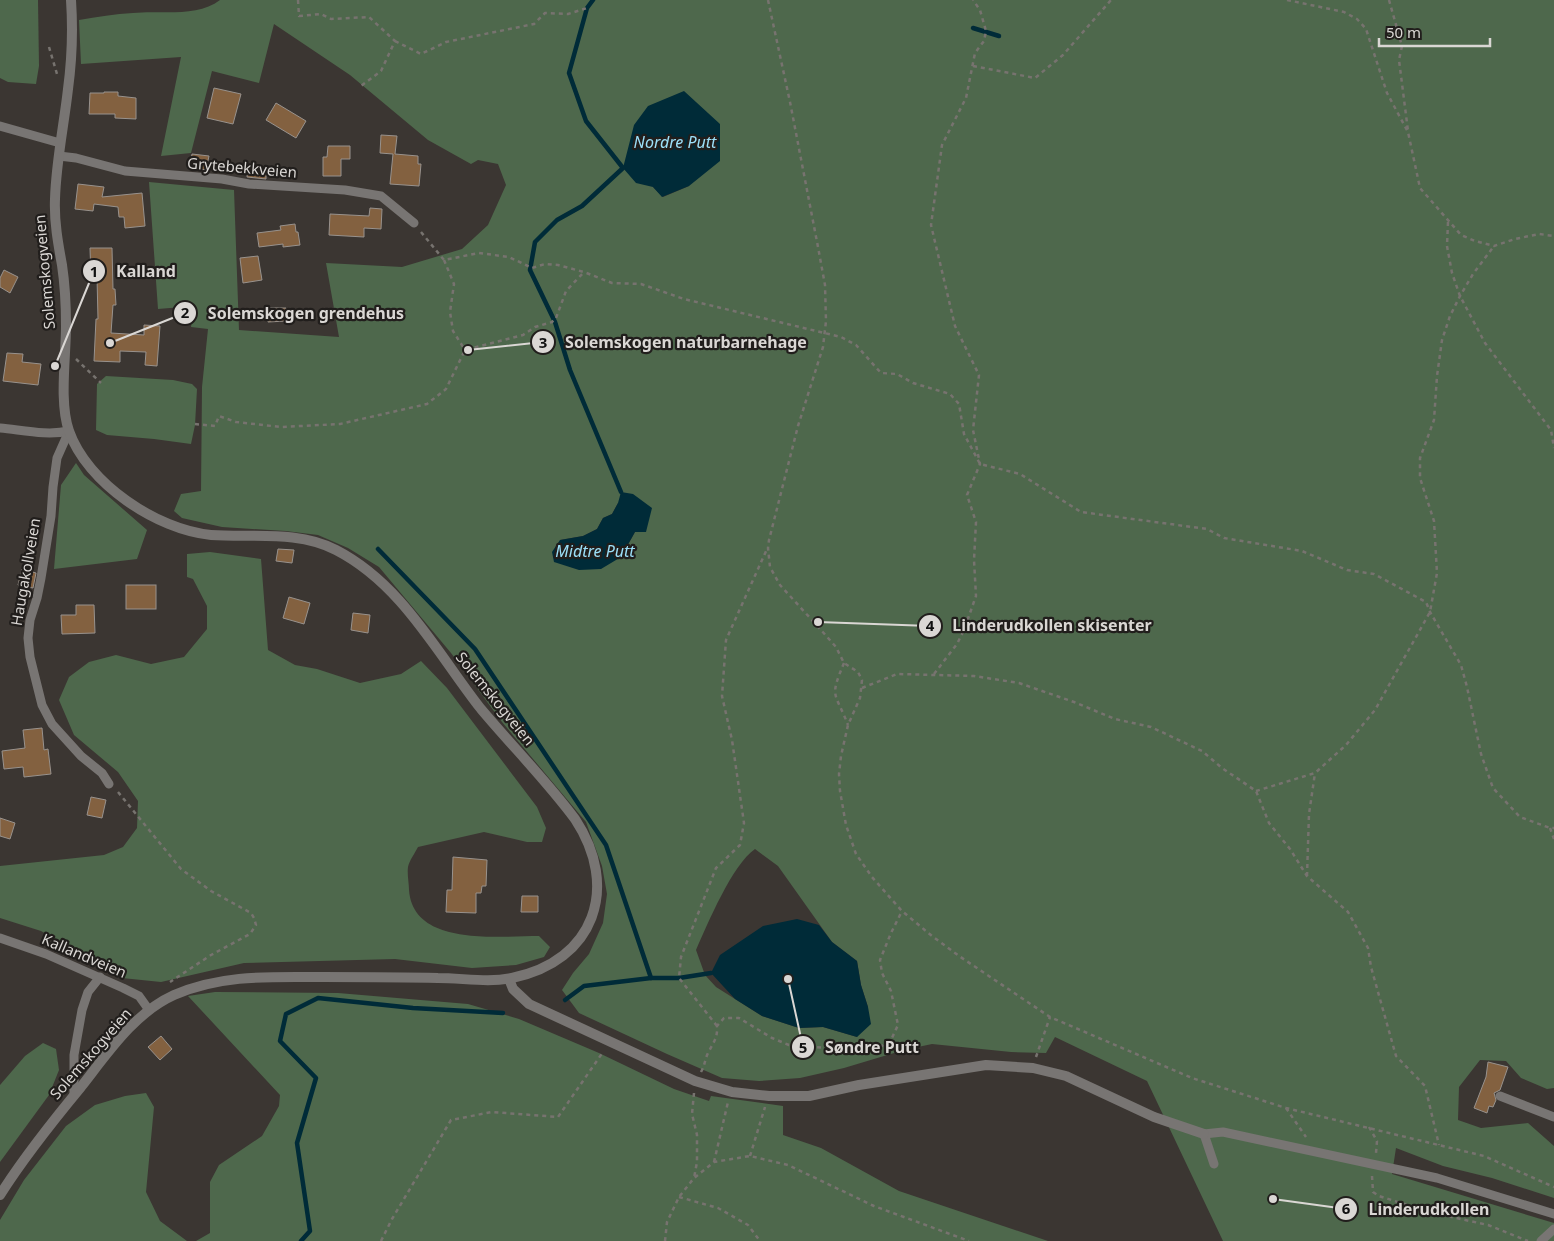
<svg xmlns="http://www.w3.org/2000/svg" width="1554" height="1241" font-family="'Noto Sans',sans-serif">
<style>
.green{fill:#4e684c;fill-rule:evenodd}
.water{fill:#002b38}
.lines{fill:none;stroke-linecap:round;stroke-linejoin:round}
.stream{stroke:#002b38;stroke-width:4.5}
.building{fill:#836140;stroke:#98928d}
.path{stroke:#77736f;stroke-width:2.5;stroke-dasharray:4 4;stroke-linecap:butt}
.service{stroke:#787573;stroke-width:9}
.minor{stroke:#787573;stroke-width:10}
.tertiary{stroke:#787573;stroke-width:10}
.labels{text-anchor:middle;stroke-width:4.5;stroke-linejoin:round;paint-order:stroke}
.street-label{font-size:15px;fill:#dad7d4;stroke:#211e1c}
.water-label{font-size:16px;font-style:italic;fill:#9ce0f9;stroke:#211e1c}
.leader{fill:none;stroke:#dad7d4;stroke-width:2}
.callout-dot{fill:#dad7d4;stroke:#211e1c;stroke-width:2}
.mark-label{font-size:15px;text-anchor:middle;font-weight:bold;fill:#111}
.callout-label{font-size:16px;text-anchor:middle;font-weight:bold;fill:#dad7d4;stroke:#211e1c;stroke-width:4.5;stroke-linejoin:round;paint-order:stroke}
</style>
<rect width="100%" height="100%" fill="#3b3632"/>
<g class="green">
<path d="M0,0h38l1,66 -3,18 -28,-2 -8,-4z"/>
<path d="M220,0h1334v1088l-7,1 -26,-11 -15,-17 -26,-1 -21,27 -1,33 23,8 47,-5 26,23v52l-62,-20 -49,-12 -47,-18 -4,26 162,49v18h-331l-76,-160 -92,-44 -9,16 -35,-1 -79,-8 -28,6 -60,18 -44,10 -41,3 -37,-3 -55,-24 -88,-41 -17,-23 11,-17 16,-19 14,-31 4,-29 -5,-28 -16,-44 -84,-100 -51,-69 -72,-86 -31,-19 -30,-13 -32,-4 -64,-4 -40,-9 -8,-7 7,-17 20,-3 1,-104 6,-58 -17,-2 3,-21 -36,3 -9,-127 85,8 5,140 100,7 -13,-74 76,4 60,-18 26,-24 18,-40 -8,-21 -20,-4 -7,4 -43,-24 -78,-65 -76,-51 -15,59 -47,-12 -21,82 -30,3 20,-99 -100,7 -2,-44c18,-3 36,-6 54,-7 28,-3 64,5 87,-13zM689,186l-26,11 -10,-10zM618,503l17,29 -14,25 -61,-17 23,-4 14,-7 6,-11 9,-4zM755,849l23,17 54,76 25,19 4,24 7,22 -11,30 -34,-10 -24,1 -37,-12 -46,-29 -11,-12 -9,-25c12,-27 36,-85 59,-101z"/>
<path d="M106,376l67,4 19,4 5,5 -2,36 -4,19 -37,-5 -47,-4 -11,-5 1,-46z"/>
<path d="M76,463l8,12 63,55 -10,29 -83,10 7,-84z"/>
<path d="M210,552l51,7 7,91 27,15 22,4 43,14 41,-9 20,-13 26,27 90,119 9,21 -4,14h-15l-43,-10 -66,15c-3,6 -9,14 -10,20 -1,7 1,16 1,23 4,57 90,46 130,46l11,11 -6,10 -28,8 -44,3 -77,-9 -151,4 -83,19 -39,-4 -81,-47 -41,-13v-52l104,-11 19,-8 14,-19 1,-27 -20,-29 -44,-37 -15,-35 10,-23 20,-15 27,-7 35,9 33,-7 23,-28v-23l-14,-27 -6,-2v-23z"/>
<path d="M215,992l123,1 130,11 51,15 80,34 75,36 35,12 2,-5 72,10v29l38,13 78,43 149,50h-852l14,-8v-51l9,-17 43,-29 17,-30 1,-11 -92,-99z"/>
<path d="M43,1043l13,6 3,21 -10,25 -49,67v-77l25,-29z"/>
<path d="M146,1093l8,14 -8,85 14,29 27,20h-187v-21l24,-40 42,-54 29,-21 30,-9z"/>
</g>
<g class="water">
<path d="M684,91l36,33v37l-31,25 -27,11 -9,-10 -17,-4 -13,-15 11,-43 14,-19z"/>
<path d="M621,492l12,2 19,14 -6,24h-11l-14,25 -20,12 -22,1 -25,-8 -2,-10 8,-12 23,-4 14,-7 6,-11 9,-4 6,-11z"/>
<path d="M797,919l22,6 13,17 25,19 4,24 7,22 3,17 -14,13 -34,-10 -24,1 -37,-12 -27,-17 -24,-26 9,-18 43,-29z"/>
</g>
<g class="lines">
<g class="stream">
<path d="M593,0l-6,8 -18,65 17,48 37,47 -41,38 -25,14 -22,22 -5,28 25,52 15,48 51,122"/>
<path d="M973,28l26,8"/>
<path d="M378,549l97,100 131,196 45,133"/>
<path d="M565,1000l19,-14 67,-8h28l32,-5"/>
<path d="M301,1241l9,-10 -13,-88 19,-65 -36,-37 6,-27 32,-16 95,10 90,5"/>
</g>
</g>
<g class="building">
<path d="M214,88l27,6 -8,30 -26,-6z"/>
<path d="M104,92h14v4l18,2v21l-21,-1v-4h-26l1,-21h14z"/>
<path d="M276,103l30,18 -10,17 -30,-18z"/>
<path d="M381,135l16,1 -2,18 23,2v8h3l-2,22 -29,-2 3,-30 -13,-1z"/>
<path d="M328,146h22v13h-9v17h-18v-19h4z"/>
<path d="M192,154l17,2 -3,14 -16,-3z"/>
<path d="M248,167l18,2v10l-19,-2z"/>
<path d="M78,184l26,3 -2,10 40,-4 3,33 -20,2 -1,-11h-5l-1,-10 -24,-3 -1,7 -18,-2z"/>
<path d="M370,208l12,1 -1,20 -17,-1v9l-35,-2 1,-21 39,2z"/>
<path d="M295,224l1,8h2l2,13 -17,2v-3l-24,3 -2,-14 24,-3 -1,-4z"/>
<path d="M90,248h22l1,41h2l1,16h-3l-2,28 33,2v-10l16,1 -3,40 -12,-1 1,-13 -26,-1v11l-26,-1 2,-42h2l-1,-42h-6z"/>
<path d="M258,256l4,24 -19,3 -3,-25z"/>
<path d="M4,270l14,7 -8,16 -10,-6v-9z"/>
<path d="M268,308h18v13l-18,1z"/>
<path d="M7,353l16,1 -1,8 19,2 -3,21 -35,-4z"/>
<path d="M278,549l16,1 -2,13 -16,-2z"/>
<path d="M22,569l14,4 -3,15 -15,-3z"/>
<rect x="126" y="585" width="30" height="24"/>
<path d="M289,597l21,6 -6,21 -21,-6z"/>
<path d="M76,605h18l1,28 -33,1 -1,-19h15z"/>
<path d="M353,613l17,2 -2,18 -17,-3z"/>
<path d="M42,728l2,22 4,-1 3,25 -27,3 -1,-10 -19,2 -2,-18 23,-3 -2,-18z"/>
<path d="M91,797l15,3 -4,18 -15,-3z"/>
<path d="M0,818l15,5 -5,16 -10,-3z"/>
<path d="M453,857l34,3 -1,26h-4l-1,7h-5v20l-30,-1 1,-22h5z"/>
<path d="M522,896h16v16h-17z"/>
<path d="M161,1036l11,13 -12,11 -12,-13z"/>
<path d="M1488,1062l20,5 -8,23 -6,3 2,7 -3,7 -4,-1 -2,7 -13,-5 12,-31z"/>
</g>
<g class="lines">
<g class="path">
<path d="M298,0l1,16 22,-2 10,5 38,-2 26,24 -14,30 -20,15"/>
<path d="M768,0l22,102 28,145 7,38 1,36 -3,26 -25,79 -29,114 -1,8 2,19 10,18 41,45 15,17 8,16 14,9 4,8 -2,18 -12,27 -7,31 -2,18 1,17 6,34 10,29 16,23 30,34 30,25 27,20 91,61 142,61 94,30 198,48 70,31"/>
<path d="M1287,0l57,12 13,7 9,10 21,64 21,39 12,56 41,47 14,6 19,5 21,-7 24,-5 15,2"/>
<path d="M1389,0l13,46 -3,14 9,71"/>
<path d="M395,41l26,13 25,-12 88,-18 11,-11 23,1 19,-6"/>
<path d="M49,47l8,27"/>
<path d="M973,66l62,12 28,-23 48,-55"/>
<path d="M1448,222l-1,24 5,27 8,23 25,47 66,87 3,18"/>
<path d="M421,232l23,28 35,-7 30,4 23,11 13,-4 13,1 26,7 28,11 29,1 43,15 157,38 15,8 25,28 16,1 16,9 37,11 9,10 5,30 16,30 40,10 61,38 126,17 17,9 78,13 45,19 27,4 52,28 4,10 31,53 6,22 14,67 12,34 27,29 30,11h4"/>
<path d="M444,260l10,24 -4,28 3,19 12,19"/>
<path d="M76,359l25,24"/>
<path d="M195,424l20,2 4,-10 17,6 45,5 59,-3 87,-20 19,-15 19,-39 58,-15 12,-8 17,-5 4,-4 10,-27 18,-19"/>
<path d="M844,663c-15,36 -9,28 4,62"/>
<path d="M934,674l23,-30 7,-14 12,-34 -2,-36 2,-38 -9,-27 13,-31 -7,-34 6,-55 -24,-49 -24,-101 11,-80 24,-47 9,-45 9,-12 2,-10 -6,-21 -7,-10"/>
<path d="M862,688l35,-14 77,2 45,7 55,19 41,17 36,8 51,24 20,17 34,23 13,32 21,26 17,27 41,36 20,36 3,19 25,89 29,30 14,59"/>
<path d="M1256,791l59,-18 31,-28 29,-35 55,-98 7,-39 -3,-52 -14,-43v-20l14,-38 3,-44 5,-36 8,-24 10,-20 13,-22 21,-28"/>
<path d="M118,792l63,77 30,22 40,22 3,5 2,7 -6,9 -39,21 -41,27"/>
<path d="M1550,828l4,11"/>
<path d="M1307,876l2,-62 6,-41"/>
<path d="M717,1026l-38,-48 2,-21 35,-89 24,-23 4,-22 -12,-83 -10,-44 4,-56 41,-91"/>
<path d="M1036,1057l14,-40"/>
<path d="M701,1072c4,-7 4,-13 7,-19 5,-10 10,-15 9,-27l7,-8h15l33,20 17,7 64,5 14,-3 10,2 14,-9 7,-15 -7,-34 -9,-18 -2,-13 11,-27 11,-22"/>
<path d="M694,1093l-2,21 5,21v27l-3,16"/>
<path d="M1286,1108l20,29"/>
<path d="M1369,1127l8,14 -1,12"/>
<path d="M750,1156l15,-49"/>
<path d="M714,1162l14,-60"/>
<path d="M1372,1176l1,16 6,4 50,16 59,13 40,16"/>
<path d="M679,1197l39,11 30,17 12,16"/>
<path d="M381,1241l11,-22 59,-99 41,-8 66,5 45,-65"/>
<path d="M665,1241l2,-19 12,-25 15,-19 20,-16 36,-6 38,9 86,41 95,35"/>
</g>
<g class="service">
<path d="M0,126l60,17"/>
<path d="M59,156l17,2 49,13 97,8 27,5 96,6 36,6 33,27"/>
<path d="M0,428c22,2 47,8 69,3"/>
<path d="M69,431l-12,27 -4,29 -2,29 -10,62 -4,20 -7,22 -2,18 2,19 12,48 10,19 29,32 21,17 7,11"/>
<path d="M0,938l46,16 77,34 16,8 10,14"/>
<path d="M74,1095v-40l8,-45 6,-18 12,-15"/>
<path d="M1500,1096l54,21"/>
<path d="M1214,1164l-10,-30 19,-2 214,46 117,36"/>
<path d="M1541,1241l13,-12"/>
</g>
<path class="minor" d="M509,979l4,10 16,15 166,77 37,11 37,4h40l50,-11 127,-20 47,3 33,8 88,41 50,17"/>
<path class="tertiary" d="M0,1195c24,-38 52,-73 81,-108 26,-33 53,-74 93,-92 48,-21 98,-18 149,-18 39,0 77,0 115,1 25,0 50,5 74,0 83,-17 108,-91 63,-159 -29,-39 -63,-73 -94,-110 -44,-56 -79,-125 -145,-159 -38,-20 -84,-12 -125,-15 -54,-5 -124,-52 -142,-104 -10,-28 -3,-74 -3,-105 0,-20 -1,-41 -4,-61 -4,-22 -8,-44 -7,-66 1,-37 9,-74 13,-110 4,-30 5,-59 3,-89"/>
</g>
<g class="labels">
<g class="street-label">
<text transform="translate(242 168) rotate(5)" y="5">Grytebekkveien</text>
<text transform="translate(45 272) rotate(-95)" y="5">Solemskogveien</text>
<text transform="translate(26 572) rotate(-80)" y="5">Haugakollveien</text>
<text transform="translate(495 699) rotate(51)" y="5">Solemskogveien</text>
<text transform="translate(84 956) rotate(23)" y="5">Kallandveien</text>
<text transform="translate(91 1054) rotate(-49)" y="5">Solemskogveien</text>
</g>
<g class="water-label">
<text x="675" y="148">Nordre Putt</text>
<text x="595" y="557">Midtre Putt</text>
</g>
</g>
<path class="leader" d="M55 366L94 271M110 343L185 313M468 350L543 342M818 622L930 626M788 979L803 1047M1273 1199L1346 1209"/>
<g class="callout-dot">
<circle cx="55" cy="366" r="5"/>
<circle cx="110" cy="343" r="5"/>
<circle cx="468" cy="350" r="5"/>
<circle cx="818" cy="622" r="5"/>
<circle cx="788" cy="979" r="5"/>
<circle cx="1273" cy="1199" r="5"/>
<circle cx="94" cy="271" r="12"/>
<circle cx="185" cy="313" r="12"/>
<circle cx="543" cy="342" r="12"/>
<circle cx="930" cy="626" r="12"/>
<circle cx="803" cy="1047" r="12"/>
<circle cx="1346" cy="1209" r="12"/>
</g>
<g class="mark-label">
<text x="94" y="277">1</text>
<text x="185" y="318">2</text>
<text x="543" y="348">3</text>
<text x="930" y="631">4</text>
<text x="803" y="1053">5</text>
<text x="1346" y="1214">6</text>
</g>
<g class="callout-label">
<text x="146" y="277">Kalland</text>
<text x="306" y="319">Solemskogen grendehus</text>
<text x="686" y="348">Solemskogen naturbarnehage</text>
<text x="1052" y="631">Linderudkollen skisenter</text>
<text x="872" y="1053">Søndre Putt</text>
<text x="1429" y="1215">Linderudkollen</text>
</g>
<path d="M1379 38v8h111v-8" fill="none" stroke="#dad7d4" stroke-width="2.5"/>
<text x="1386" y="38" font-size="15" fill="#dad7d4" stroke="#211e1c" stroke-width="4" paint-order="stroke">50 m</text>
</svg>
